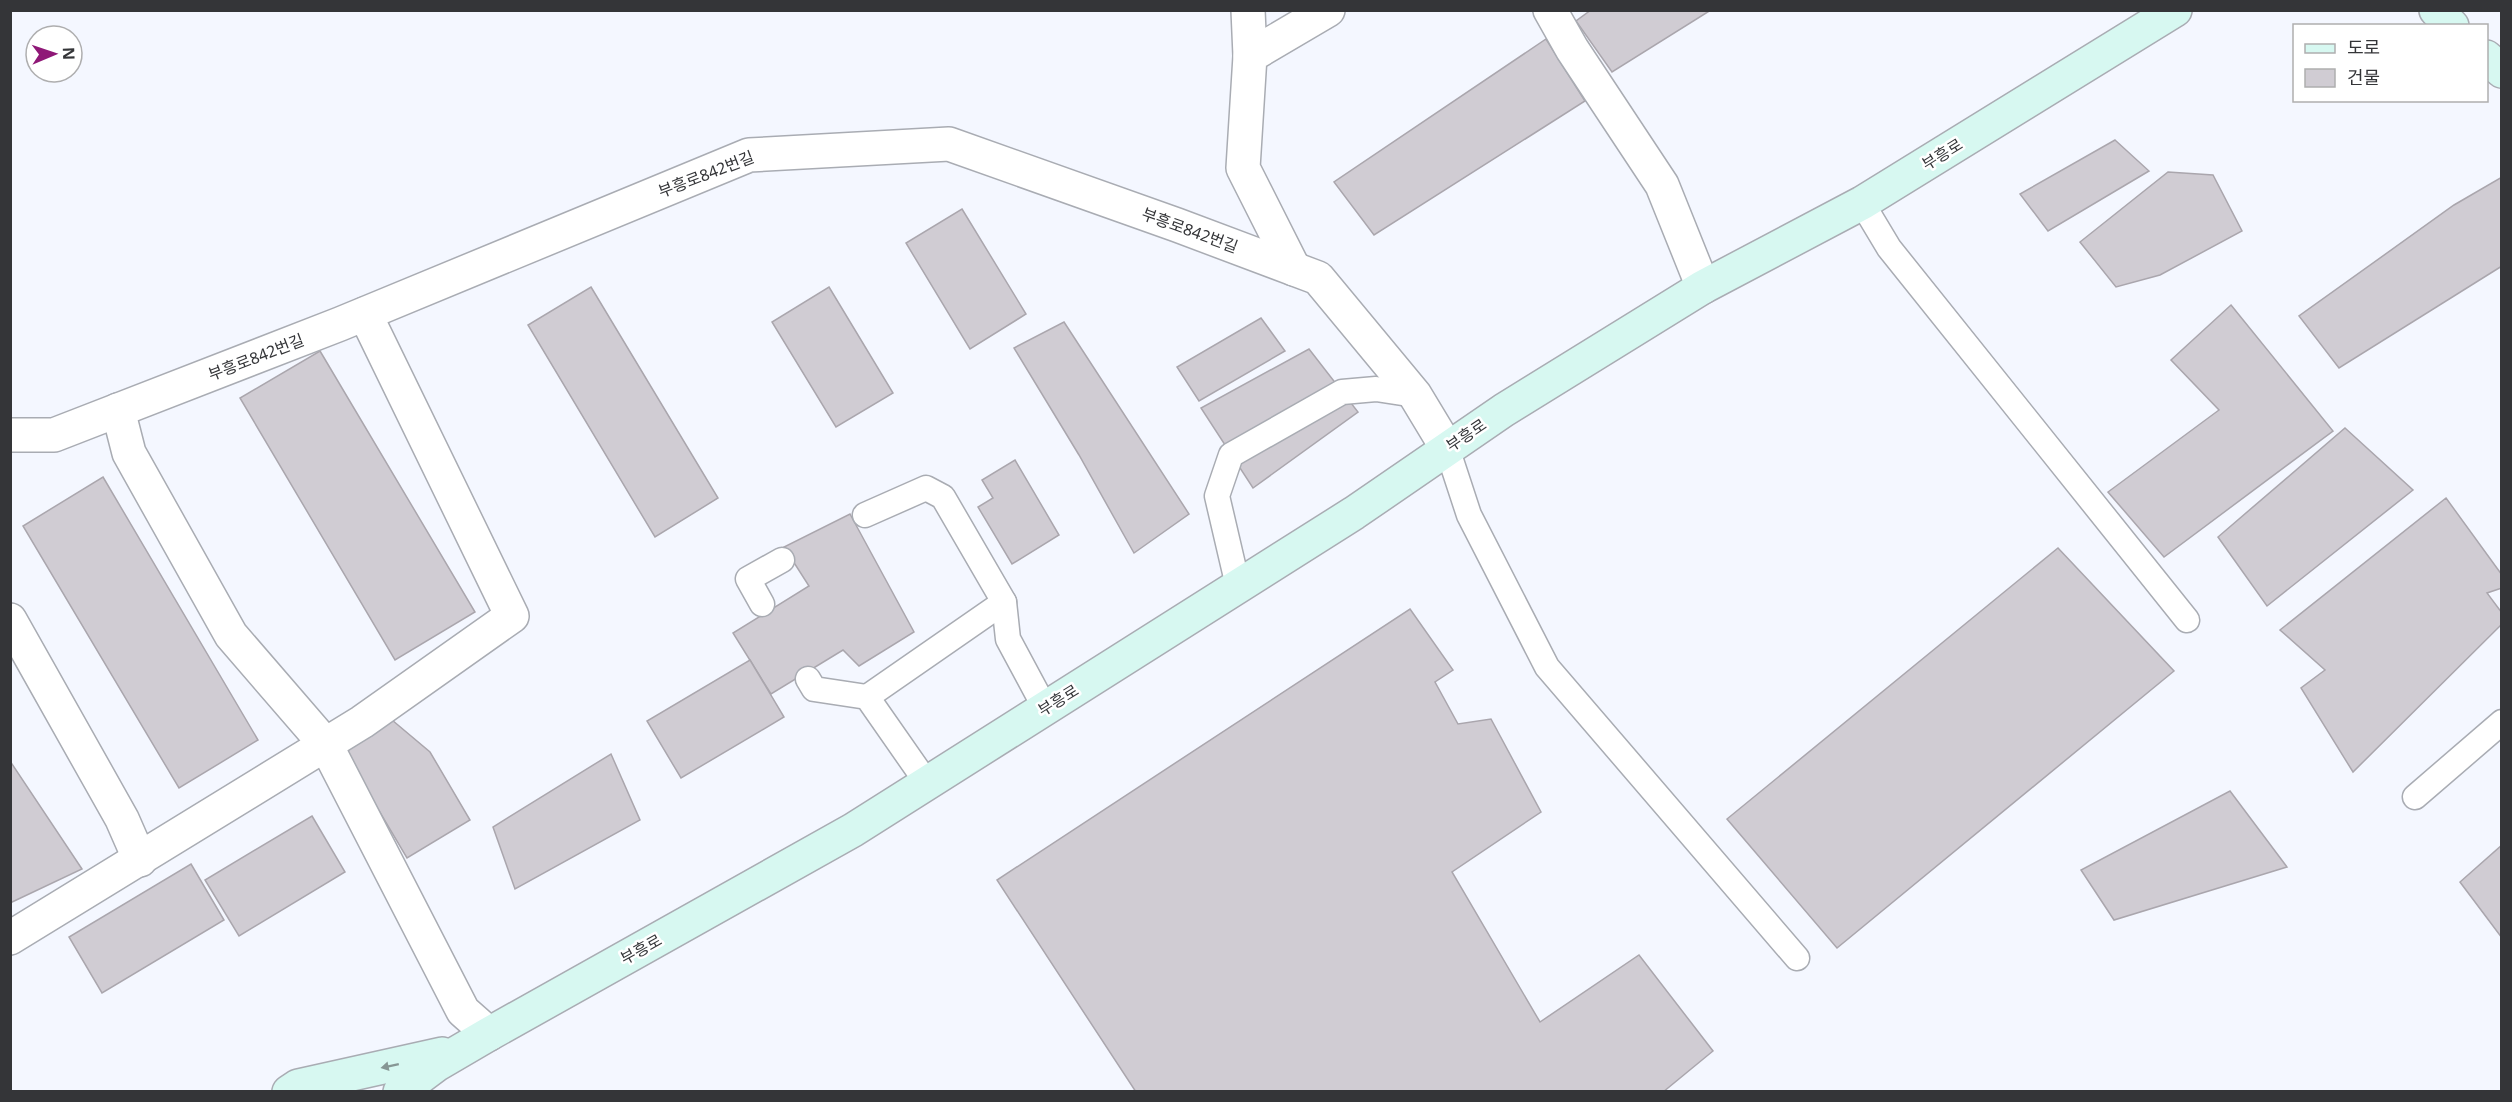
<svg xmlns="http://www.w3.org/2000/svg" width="2512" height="1102" font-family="'Noto Sans','Noto Sans KR',sans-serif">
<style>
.building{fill:#d0ccd3;stroke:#aaa6ad;stroke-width:1.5}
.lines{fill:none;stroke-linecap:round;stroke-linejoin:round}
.lane-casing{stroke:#a9acb3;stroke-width:27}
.street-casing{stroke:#a9acb3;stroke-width:36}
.secondary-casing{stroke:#a9acb3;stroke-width:36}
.lane{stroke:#fff;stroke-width:24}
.street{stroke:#fff;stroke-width:33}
.secondary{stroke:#d7f8f1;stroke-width:33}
.oneway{fill:#869694}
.labels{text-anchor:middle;stroke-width:5;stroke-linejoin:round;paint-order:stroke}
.street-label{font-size:16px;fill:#343538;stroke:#fff}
</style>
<rect width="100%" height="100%" fill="#f4f7ff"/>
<g class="building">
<path d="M1591,10h120l-99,62 -36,-51z"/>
<path d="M1546,39l39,62 -211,134 -40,-53z"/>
<path d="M2115,140l34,31 -101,60 -28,-37z"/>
<path d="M2168,172l45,3 29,56 -82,44 -44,12 -36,-45z"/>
<path d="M2502,177v89l-163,102 -40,-52 155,-111z"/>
<path d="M962,209l64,105 -56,35 -64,-106z"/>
<path d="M591,287l127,211 -63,39 -127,-212z"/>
<path d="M829,287l64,106 -57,34 -64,-105z"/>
<path d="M2231,305l102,126 -169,126 -56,-65 111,-82 -48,-50z"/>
<path d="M1261,318l24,33 -86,50 -22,-34z"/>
<path d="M1064,322l125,192 -55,39 -55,-98 -65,-107z"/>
<path d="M1309,349l49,63 -105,76 -52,-80z"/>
<path d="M320,351l155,261 -80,48 -155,-262z"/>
<path d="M2345,428l68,62 -146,116 -49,-69z"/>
<path d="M1015,460l44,75 -47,29 -34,-57 15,-9 -11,-18z"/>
<path d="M103,477l155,263 -79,48 -156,-262z"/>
<path d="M2446,498l56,77v13l-15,5 15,20v11l-149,148 -52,-84 24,-18 -45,-40z"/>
<path d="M850,514l64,118 -55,34 -16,-16 -72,44 -38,-61 76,-47 -25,-39z"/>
<path d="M2058,548l116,123 -337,277 -110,-129z"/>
<path d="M1410,609l43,61 -18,12 23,42 33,-5 50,93 -89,60 88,150 99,-67 74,96 -50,41h-527l-139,-212z"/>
<path d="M750,660l34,57 -103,61 -34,-57z"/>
<path d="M392,720l38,32 40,68 -63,38 -64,-108z"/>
<path d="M611,754l29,66 -125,69 -22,-62z"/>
<path d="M10,761l72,108 -72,34z"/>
<path d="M2230,791l57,76 -173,53 -33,-50z"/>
<path d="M312,816l33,56 -106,64 -34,-56z"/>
<path d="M2502,845v93l-42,-56z"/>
<path d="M191,864l33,56 -122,73 -33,-56z"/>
</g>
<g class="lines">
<defs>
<g id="lane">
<path d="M1862,203l27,45 298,372"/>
<path d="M1447,448l22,67 78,152 250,291"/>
<path d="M865,515l61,-27 17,9 61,105 4,37 37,69"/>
<path d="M1238,586l-21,-90 14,-41 111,-63 34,-3 39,6"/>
<path d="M762,604l-14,-25 34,-19"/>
<path d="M808,679l6,10 53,8 60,86"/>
<path d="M867,697l137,-95"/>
<path d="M2415,797l87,-75"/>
</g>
<g id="street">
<path d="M1248,10l2,46"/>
<path d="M1550,10l22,39 90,136 41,102"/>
<path d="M1294,269l-51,-101 7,-112 78,-46"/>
<path d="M118,410l11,43 102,182 95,110 137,266 26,23"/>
<path d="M10,435h44l286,-111 409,-169 200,-11 228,81 141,53 97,117 32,53"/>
<path d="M10,620l112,199 18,41"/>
<path d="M10,938l352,-216 150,-106 -147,-302"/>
</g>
<g id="secondary">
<path d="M2436,10l16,16"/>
<path d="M2486,57l16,14"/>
<path d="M289,1092l9,-6 144,-32"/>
<path d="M400,1092l36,-27 53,-31 364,-204 501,-317 150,-103 199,-123 159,-84 313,-193"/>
</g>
</defs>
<use href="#lane" class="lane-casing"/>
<use href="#street" class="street-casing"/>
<use href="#secondary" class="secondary-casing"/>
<use href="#lane" class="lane"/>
<use href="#street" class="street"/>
<use href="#secondary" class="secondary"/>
</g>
<defs><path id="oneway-solid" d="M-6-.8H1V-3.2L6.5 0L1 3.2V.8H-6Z" transform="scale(1.5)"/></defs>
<use class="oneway" href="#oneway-solid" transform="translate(390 1066) rotate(168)"/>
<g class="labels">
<g class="street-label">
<text transform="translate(1942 154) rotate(-32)" y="6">부흥로</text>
<text transform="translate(706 174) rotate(-21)" y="6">부흥로842번길</text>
<text transform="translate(1190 230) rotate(20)" y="6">부흥로842번길</text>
<text transform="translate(256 357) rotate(-21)" y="6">부흥로842번길</text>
<text transform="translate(1466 435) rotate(-34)" y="6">부흥로</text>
<text transform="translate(1058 700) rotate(-32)" y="6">부흥로</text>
<text transform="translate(641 949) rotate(-29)" y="6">부흥로</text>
</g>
</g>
<rect width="2512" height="1102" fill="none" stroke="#343538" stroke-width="24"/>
<rect x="2293" y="24" width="195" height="78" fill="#ffffff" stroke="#aeaeaf" stroke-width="1.5"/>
<rect x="2305" y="44" width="30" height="9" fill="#d7f8f1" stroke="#aeaeaf" stroke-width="1.5"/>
<text x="2347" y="54" font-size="18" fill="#343538">도로</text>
<rect x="2305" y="69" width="30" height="18" fill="#d0ccd3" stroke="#aeaeaf" stroke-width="1.5"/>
<text x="2347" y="84" font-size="18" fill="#343538">건물</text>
<g transform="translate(54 54) rotate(88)"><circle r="28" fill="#ffffff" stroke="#aeaeaf" stroke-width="1.5"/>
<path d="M0-4.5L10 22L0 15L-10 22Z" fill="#8f1877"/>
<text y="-9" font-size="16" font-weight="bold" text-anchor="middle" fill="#343538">N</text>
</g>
</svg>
